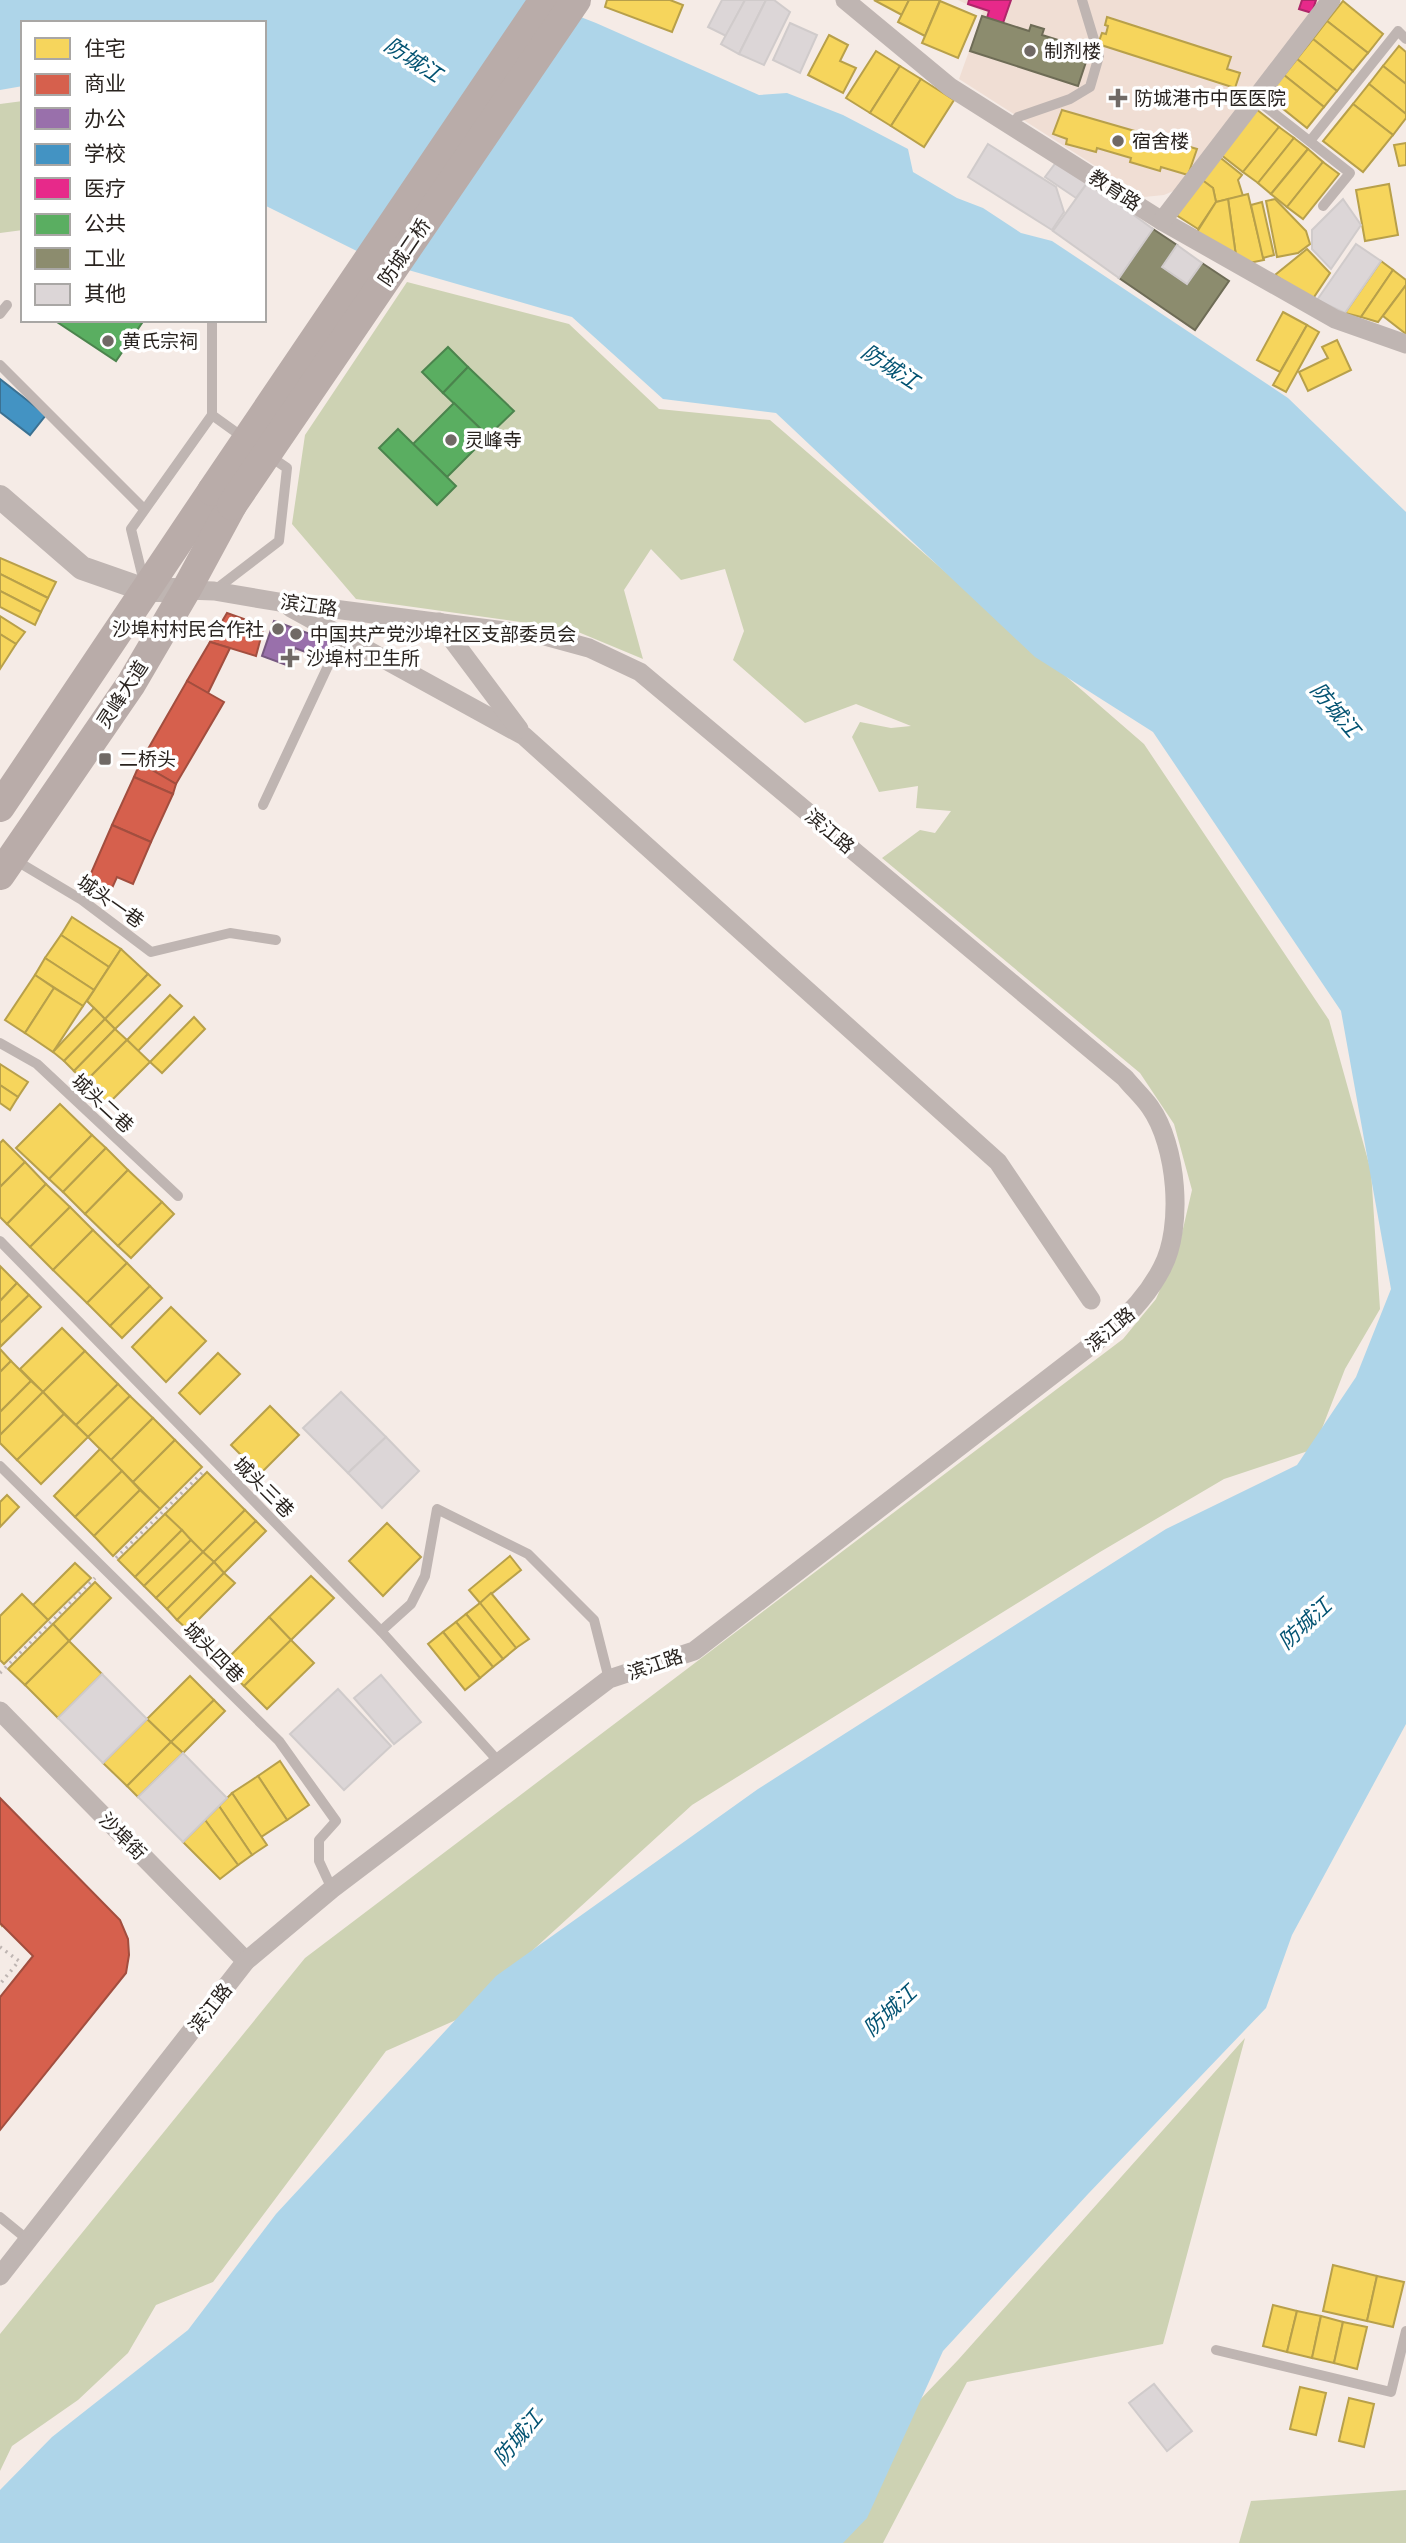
<svg xmlns="http://www.w3.org/2000/svg" width="1406" height="2543" font-family="'Exo 2','Noto Sans SC',sans-serif">
<style>
.built{fill:#f0ded4}
.forest{fill:#cdd2b3}
.water{fill:#aed5e9}
.homes{fill:#f6d55c;stroke:#b8a04a;stroke-width:2}
.shops{fill:#d6604d;stroke:#a24e3f;stroke-width:2}
.offices{fill:#9970ab;stroke:#775981;stroke-width:2}
.schools{fill:#4393c3;stroke:#3b7192;stroke-width:2}
.health{fill:#e7298a;stroke:#ae276a;stroke-width:2}
.public{fill:#5aae61;stroke:#4b844d;stroke-width:2}
.industry{fill:#8c8c6e;stroke:#6e6c56;stroke-width:2}
.building{fill:#dcd6d7;stroke:#d0cbcb;stroke-width:2}
.lines{fill:none;stroke-linecap:round;stroke-linejoin:round}
.path{stroke:#beb5b2;stroke-width:3.5;stroke-dasharray:2 5;stroke-linecap:butt}
.service{stroke:#bfb5b2;stroke-width:10}
.minor{stroke:#bfb5b2;stroke-width:19}
.tertiary{stroke:#bfb5b2;stroke-width:24}
.primary{stroke:#b9aca9;stroke-width:30}
.primary-bridge{stroke:#b9aca9;stroke-width:30}
.poi-dot{fill:#706965;stroke:#fff;stroke-width:2.5}
.labels{text-anchor:middle;stroke-width:7;stroke-linejoin:round;paint-order:stroke}
.poi-label{font-size:19px;fill:#29231f;stroke:#fff;text-anchor:start}
.street-label{font-size:19px;fill:#29231f;stroke:#fff}
.water-label{font-size:21px;font-style:italic;fill:#035372;stroke:#fff}
</style>
<rect width="100%" height="100%" fill="#f5ebe6"/>
<path class="built" d="M958,0h363l-143,189 -14,6 -20,2 -185,-118 24,-67z"/>
<g class="forest">
<path d="M23,101v129l-23,3v-129z"/>
<path d="M407,282l162,42 90,85 111,11 374,324 185,276 42,151 9,138 -35,60 -31,80 -90,30 -124,73 -408,253 -236,215 -70,31 -173,231 -57,23 -28,48 -50,47 -66,46 -12,25v-137l305,-376 818,-619 33,-40 23,-53 13,-56 -18,-66 -34,-51 -258,-215 38,-28 15,3 16,-22 -35,-3 2,-22 -39,6 -27,-55 8,-15 31,6 20,-2 -55,-22 -51,19 -72,-63 11,-29 -19,-62 -44,11 -30,-31 -27,41 19,69 -72,-30 -215,-30 -64,-75 13,-89z"/>
<path d="M1245,2038l-82,306 -196,38 -84,161h-88l-3,-9 166,-174z"/>
<path d="M1406,2490v53h-167l12,-42z"/>
</g>
<path class="water" d="M0,0h537l59,23 163,72 28,-2 56,22 65,34 5,23 44,26 26,10 38,25 31,8 236,157 118,114v1212l-114,211 -26,73 -178,186 -145,157 -76,167 -24,25h-843v-53l52,-53 136,-107 88,-116 220,-238 262,-187 408,-260 131,-64 59,-88 35,-88 -50,-278 -188,-279 -118,-75 -259,-244 -113,-14 -91,-82 -195,-56 -113,-56v-182h-241v63l-23,4z"/>
<g class="homes">
<path d="M607,0h63l13,5 -11,27 -67,-25z"/>
<path d="M874,0h35l-7,15z"/>
<path d="M909,0h31l-15,36 -27,-14z"/>
<path d="M940,1l36,15 -18,42 -36,-15z"/>
<path d="M1343,1l40,33 -15,19 -41,-32z"/>
<path d="M1107,17l124,40 -4,12 13,4 -5,15 -137,-44 4,-11 4,1 2,-8 -3,-1z"/>
<path d="M1327,21l41,32 -15,18 -40,-32z"/>
<path d="M829,35l19,10 -8,16 16,7 -13,25 -35,-18z"/>
<path d="M1313,39l40,32 -16,20 -40,-32z"/>
<path d="M1399,46l7,6v32l-23,-18z"/>
<path d="M876,51l24,15 -30,47 -24,-15z"/>
<path d="M1297,59l40,32 -13,16 -40,-32z"/>
<path d="M900,66l21,13 -30,47 -21,-13z"/>
<path d="M1383,66l23,18v30l-37,-30z"/>
<path d="M1284,75l40,32 -17,21 -40,-32z"/>
<path d="M921,79l33,21 -30,47 -33,-21z"/>
<path d="M1369,84l37,30v4l-13,17 -40,-31z"/>
<path d="M1353,104l40,31 -30,37 -40,-31z"/>
<path d="M1256,109l23,18 -36,45 -23,-18z"/>
<path d="M1062,110l135,39 -9,26 -27,-8 -1,4 -30,-9 1,-4 -34,-10 -1,4 -30,-8 1,-5 -14,-5z"/>
<path d="M1279,127l15,11 -36,45 -15,-11z"/>
<path d="M1294,138l14,11 -37,45 -13,-11z"/>
<path d="M1406,143v22l-7,1 -5,-21z"/>
<path d="M1308,149l15,13 -36,45 -16,-13z"/>
<path d="M1217,155l25,20 -4,5 5,16 -27,6 -3,-14 -14,-10z"/>
<path d="M1323,162l16,12 -36,45 -16,-12z"/>
<path d="M1201,179l12,9 3,14 -18,27 -25,-16z"/>
<path d="M1389,184l9,51 -33,6 -9,-51z"/>
<path d="M1248,194l16,66 -15,3 -13,-7 -8,-57z"/>
<path d="M1228,199l8,57 -39,-24 19,-30z"/>
<path d="M1275,199l31,32 4,13 -12,9 -21,4 -11,-56z"/>
<path d="M1262,202l12,53 -11,3 -12,-53z"/>
<path d="M1307,249l23,24 -18,27 -37,-25z"/>
<path d="M1381,261l12,9 -32,47 -16,-4z"/>
<path d="M1393,270l13,10v5l-28,37 -17,-5z"/>
<path d="M1406,285v49l-23,-18z"/>
<path d="M1283,312l24,13 -27,47 -23,-12z"/>
<path d="M1307,325l12,7 -33,60 -13,-7z"/>
<path d="M1337,340l14,30 -43,21 -9,-19 29,-14 -6,-11z"/>
<path d="M0,558l56,24 -8,16 -48,-24z"/>
<path d="M0,574l48,24 -7,14 -41,-21z"/>
<path d="M0,591l41,21 -6,13 -35,-18z"/>
<path d="M0,616l25,16 -9,12 -16,-10z"/>
<path d="M0,634l16,10 -16,25z"/>
<path d="M72,917l49,32 -12,18 -48,-32z"/>
<path d="M61,935l48,32 -15,23 -49,-32z"/>
<path d="M121,949l27,25 -43,45 -18,-18z"/>
<path d="M45,958l49,32 -11,16 -48,-31z"/>
<path d="M148,974l12,11 -45,44 -10,-10z"/>
<path d="M35,975l19,13 -29,45 -20,-13z"/>
<path d="M54,988l29,18 -30,46 -28,-19z"/>
<path d="M170,995l12,11 -44,45 -11,-11z"/>
<path d="M94,1008l11,11 -41,42 -11,-9z"/>
<path d="M194,1017l11,12 -43,44 -12,-11z"/>
<path d="M105,1019l10,10 -41,42 -10,-10z"/>
<path d="M115,1029l12,11 -42,42 -11,-11z"/>
<path d="M127,1040l23,22 -42,42 -23,-22z"/>
<path d="M0,1064l28,18 -10,15 -18,-12z"/>
<path d="M0,1085l18,12 -8,13 -10,-7z"/>
<path d="M60,1104l32,31 -43,44 -33,-31z"/>
<path d="M92,1135l14,13 -43,44 -14,-13z"/>
<path d="M3,1140l22,22 -25,25v-44z"/>
<path d="M106,1148l22,22 -43,44 -22,-22z"/>
<path d="M25,1162l21,22 -39,40 -7,-7v-30z"/>
<path d="M128,1170l34,32 -44,44 -33,-32z"/>
<path d="M46,1184l24,23 -40,40 -23,-23z"/>
<path d="M162,1202l12,12 -43,44 -13,-12z"/>
<path d="M70,1207l23,23 -40,40 -23,-23z"/>
<path d="M93,1230l34,33 -40,40 -34,-33z"/>
<path d="M127,1263l23,23 -40,40 -23,-23z"/>
<path d="M0,1266l17,17 -17,18z"/>
<path d="M17,1283l12,12 -29,28v-22z"/>
<path d="M150,1286l12,12 -40,40 -12,-12z"/>
<path d="M29,1295l12,12 -41,40v-24z"/>
<path d="M171,1307l35,34 -40,41 -34,-35z"/>
<path d="M62,1328l23,23 -42,41 -23,-23z"/>
<path d="M0,1349l11,12 -11,11z"/>
<path d="M85,1351l33,33 -42,41 -33,-33z"/>
<path d="M218,1353l22,21 -40,40 -21,-21z"/>
<path d="M11,1361l20,20 -31,31v-40z"/>
<path d="M31,1381l12,11 -43,43v-23z"/>
<path d="M118,1384l12,12 -42,41 -12,-12z"/>
<path d="M43,1392l21,22 -47,46 -17,-17v-8z"/>
<path d="M130,1396l23,22 -42,42 -23,-23z"/>
<path d="M270,1406l29,29 -39,39 -29,-29z"/>
<path d="M64,1414l24,23 -47,47 -24,-24z"/>
<path d="M153,1418l22,22 -42,42 -22,-22z"/>
<path d="M175,1440l27,27 -42,42 -27,-27z"/>
<path d="M100,1449l22,22 -47,46 -21,-21z"/>
<path d="M122,1471l18,19 -46,46 -19,-19z"/>
<path d="M207,1472l38,38 -42,42 -38,-38z"/>
<path d="M140,1490l20,19 -47,47 -19,-20z"/>
<path d="M7,1495l12,12 -19,20v-25z"/>
<path d="M245,1510l11,11 -42,41 -11,-10z"/>
<path d="M165,1514l17,16 -47,47 -17,-17z"/>
<path d="M256,1521l10,10 -42,42 -10,-11z"/>
<path d="M387,1523l34,34 -38,39 -34,-35z"/>
<path d="M182,1530l9,10 -47,46 -9,-9z"/>
<path d="M191,1540l12,12 -47,46 -12,-12z"/>
<path d="M203,1552l11,10 -47,47 -11,-11z"/>
<path d="M510,1556l11,14 -41,33 -11,-13z"/>
<path d="M214,1562l10,11 -47,47 -10,-11z"/>
<path d="M75,1563l16,15 -43,42 -15,-15z"/>
<path d="M224,1573l11,10 -47,47 -11,-10z"/>
<path d="M311,1576l23,22 -43,42 -22,-23z"/>
<path d="M95,1582l16,16 -42,43 -16,-17z"/>
<path d="M491,1593l38,46 -13,9 -36,-45z"/>
<path d="M22,1594l26,26 -44,44 -4,-4v-44z"/>
<path d="M480,1603l36,45 -13,11 -37,-45z"/>
<path d="M466,1614l37,45 -10,8 -37,-45z"/>
<path d="M269,1617l22,23 -47,46 -22,-22z"/>
<path d="M456,1622l37,45 -13,11 -37,-46z"/>
<path d="M53,1624l16,17 -44,44 -17,-16z"/>
<path d="M443,1632l37,46 -15,12 -37,-46z"/>
<path d="M291,1640l23,23 -47,46 -23,-23z"/>
<path d="M69,1641l33,33 -44,44 -33,-33z"/>
<path d="M190,1676l24,24 -43,42 -24,-23z"/>
<path d="M214,1700l11,11 -42,42 -12,-11z"/>
<path d="M147,1719l24,23 -44,44 -24,-23z"/>
<path d="M171,1742l12,11 -45,44 -11,-11z"/>
<path d="M280,1761l29,44 -22,15 -29,-44z"/>
<path d="M258,1776l29,44 -26,17 -29,-44z"/>
<path d="M232,1793l35,52 -15,10 -33,-49z"/>
<path d="M219,1806l33,49 -14,10 -33,-45z"/>
<path d="M205,1820l33,45 -18,14 -37,-37z"/>
<path d="M11,1824l39,37 -24,23 -8,-8 -9,8 17,18 -24,24 -2,-3v-88z"/>
<path d="M53,1932l26,20 -8,10 10,7 15,-19 27,22 -123,152v-56l7,-9 -7,-5v-51l23,18 -8,9 10,8 37,-47 -9,-7 -8,10 -25,-21z"/>
<path d="M1333,2265l44,11 -10,45 -44,-10z"/>
<path d="M1377,2276l27,6 -11,45 -26,-6z"/>
<path d="M1273,2305l24,6 -10,41 -24,-6z"/>
<path d="M1297,2311l24,5 -9,42 -25,-6z"/>
<path d="M1321,2316l22,6 -9,41 -22,-5z"/>
<path d="M1343,2322l24,5 -10,42 -23,-6z"/>
<path d="M1300,2387l26,6 -10,42 -26,-6z"/>
<path d="M1349,2398l25,6 -10,43 -25,-6z"/>
</g>
<g class="shops">
<path d="M227,613l37,13 -8,30 -46,-14z"/>
<path d="M210,642l20,6 -22,45 -21,-12z"/>
<path d="M187,681l37,21 -48,82 -36,-21z"/>
<path d="M140,763l36,21 -3,10 -39,-17z"/>
<path d="M134,777l39,17 -22,48 -39,-17z"/>
<path d="M112,825l39,17 -18,42 -16,-7 -9,20 -23,-10z"/>
<path d="M0,1798l120,122 8,19 1,16 -3,18 -126,157v-133l33,-41 -33,-33z"/>
</g>
<path class="offices" d="M274,621l56,20 -6,18 -29,-11 -6,18 -27,-10z"/>
<path class="schools" d="M0,379l46,36 -16,20 -30,-23z"/>
<g class="health">
<path d="M969,0h42l-8,23 -16,-5 2,-7 -21,-7z"/>
<path d="M1302,0h14l-4,13 -13,-4z"/>
</g>
<g class="public">
<path d="M54,320h90l-28,41z"/>
<path d="M448,347l20,20 -25,26 -21,-21z"/>
<path d="M468,367l46,44 -26,25 -45,-43z"/>
<path d="M454,403l34,33 -41,41 -34,-33z"/>
<path d="M398,429l58,57 -19,19 -58,-57z"/>
</g>
<g class="industry">
<path d="M982,16l47,15 2,-6 13,4 -2,6 48,15 -12,36 -108,-35z"/>
<path d="M1153,229l24,16 -15,22 25,17 15,-21 27,18 -34,49 -76,-52z"/>
</g>
<g class="building">
<path d="M722,0h23l-19,36 -18,-9z"/>
<path d="M745,0h21l-27,54 -18,-10z"/>
<path d="M766,0h8l16,12 -26,53 -25,-11z"/>
<path d="M790,23l27,12 -17,38 -27,-13z"/>
<path d="M988,144l68,43 8,25 -12,18 -84,-53z"/>
<path d="M1057,161l31,21 -12,16 -31,-21z"/>
<path d="M1088,182l65,47 -34,49 -66,-47z"/>
<path d="M1343,199l18,26 -30,44 -19,-20v-19z"/>
<path d="M1356,244l25,17 -36,52 -28,-13z"/>
<path d="M1177,245l25,18 -15,21 -25,-17z"/>
<path d="M341,1392l45,45 -38,36 -45,-45z"/>
<path d="M386,1437l33,34 -37,37 -34,-35z"/>
<path d="M102,1674l45,45 -44,44 -45,-45z"/>
<path d="M381,1675l40,47 -27,22 -40,-46z"/>
<path d="M338,1689l53,57 -47,44 -54,-56z"/>
<path d="M183,1753l44,45 -44,44 -45,-45z"/>
<path d="M1154,2384l38,47 -25,20 -38,-48z"/>
</g>
<g class="lines">
<g class="path">
<path d="M116,1558l89,-88"/>
<path d="M0,1673l95,-95"/>
<path d="M0,1947l19,14 -19,23"/>
</g>
<g class="service">
<path d="M1256,99l94,74 -27,33"/>
<path d="M1012,124l6,-7 52,-18 20,-12 9,-31 -17,-56"/>
<path d="M1310,141l88,-110 8,8"/>
<path d="M0,314l7,-9"/>
<path d="M0,365l144,144"/>
<path d="M212,415l32,23"/>
<path d="M144,582l-13,-53 81,-114v-95"/>
<path d="M215,590l64,-49 8,-73 -19,-13"/>
<path d="M263,805l79,-169"/>
<path d="M15,860l67,40 69,52 79,-19 46,7"/>
<path d="M0,1043l37,21 141,132"/>
<path d="M0,1241l381,390 118,131"/>
<path d="M0,1466l279,275 57,80 -17,19v21l13,28"/>
<path d="M381,1631l30,-27 14,-28 12,-67 91,45 66,66 15,59"/>
<path d="M0,2217l28,23"/>
<path d="M1216,2350l175,42 15,-61"/>
</g>
<g class="minor">
<path d="M845,0l105,87 212,134 173,98 71,25"/>
<path d="M1162,221l169,-221"/>
<path d="M291,608l233,128 474,426 93,138"/>
<path d="M439,622l80,107"/>
<path d="M0,1711l246,250"/>
<path d="M0,2276l246,-315 86,-72 277,-210 85,-28 417,-321c21,-18 38,-37 51,-62 22,-41 15,-123 -12,-161 -7,-10 -17,-19 -25,-29l-485,-406 -51,-24 -44,-12 -266,-34 -65,-11 -28,-1"/>
</g>
<path class="tertiary" d="M0,497l82,71 63,22h41"/>
<g class="primary">
<path d="M0,807l212,-316"/>
<path d="M0,875l131,-191 55,-94 46,-85"/>
</g>
<g class="primary-bridge">
<path d="M212,491l332,-491"/>
<path d="M232,505l344,-505"/>
</g>
</g>
<g class="poi-dot">
<circle cx="1030" cy="51" r="7"/>
<path d="M1114.5 87.5h7v7h7v7h-7v7h-7v-7h-7v-7h7z"/>
<circle cx="1118" cy="141" r="7"/>
<circle cx="108" cy="341" r="7"/>
<circle cx="451" cy="440" r="7"/>
<circle cx="278" cy="629" r="7"/>
<circle cx="296" cy="634" r="7"/>
<path d="M286.5 647.5h7v7h7v7h-7v7h-7v-7h-7v-7h7z"/>
<rect x="98" y="752" width="14" height="14" rx="3.5"/>
</g>
<g class="labels">
<g class="poi-label">
<text x="1044" y="58">制剂楼</text>
<text x="1134" y="105">防城港市中医医院</text>
<text x="1132" y="148">宿舍楼</text>
<text x="122" y="348">黄氏宗祠</text>
<text x="465" y="447">灵峰寺</text>
<text x="264" y="636" text-anchor="end">沙埠村村民合作社</text>
<text x="310" y="641">中国共产党沙埠社区支部委员会</text>
<text x="306" y="665">沙埠村卫生所</text>
<text x="119" y="766">二桥头</text>
</g>
<g class="street-label">
<text transform="translate(1115 190) rotate(33)" y="7">教育路</text>
<text transform="translate(404 252) rotate(-56)" y="7">防城二桥</text>
<text transform="translate(309 605) rotate(8)" y="7">滨江路</text>
<text transform="translate(122 694) rotate(-57)" y="7">灵峰大道</text>
<text transform="translate(830 831) rotate(40)" y="7">滨江路</text>
<text transform="translate(111 901) rotate(35)" y="7">城头一巷</text>
<text transform="translate(103 1103) rotate(43)" y="7">城头二巷</text>
<text transform="translate(1110 1329) rotate(-40)" y="7">滨江路</text>
<text transform="translate(264 1487) rotate(45)" y="7">城头三巷</text>
<text transform="translate(214 1652) rotate(45)" y="7">城头四巷</text>
<text transform="translate(655 1664) rotate(-19)" y="7">滨江路</text>
<text transform="translate(123 1836) rotate(45)" y="7">沙埠街</text>
<text transform="translate(210 2008) rotate(-52)" y="7">滨江路</text>
</g>
<g class="water-label">
<text transform="translate(413 60) rotate(33)" y="7">防城江</text>
<text transform="translate(890 367) rotate(33)" y="7">防城江</text>
<text transform="translate(1335 710) rotate(50)" y="7">防城江</text>
<text transform="translate(1305 1624) rotate(-43)" y="7">防城江</text>
<text transform="translate(890 2011) rotate(-43)" y="7">防城江</text>
<text transform="translate(518 2438) rotate(-50)" y="7">防城江</text>
</g>
</g>
<rect x="21" y="21" width="245" height="301" fill="#ffffff" stroke="#a9a7a5" stroke-width="2"/>
<rect x="35" y="38" width="35" height="21" fill="#f6d55c" stroke="#a9a7a5" stroke-width="2"/>
<text x="84" y="56" font-size="21" fill="#29231f">住宅</text>
<rect x="35" y="74" width="35" height="21" fill="#d6604d" stroke="#a9a7a5" stroke-width="2"/>
<text x="84" y="91" font-size="21" fill="#29231f">商业</text>
<rect x="35" y="108" width="35" height="21" fill="#9970ab" stroke="#a9a7a5" stroke-width="2"/>
<text x="84" y="126" font-size="21" fill="#29231f">办公</text>
<rect x="35" y="144" width="35" height="21" fill="#4393c3" stroke="#a9a7a5" stroke-width="2"/>
<text x="84" y="161" font-size="21" fill="#29231f">学校</text>
<rect x="35" y="178" width="35" height="21" fill="#e7298a" stroke="#a9a7a5" stroke-width="2"/>
<text x="84" y="196" font-size="21" fill="#29231f">医疗</text>
<rect x="35" y="214" width="35" height="21" fill="#5aae61" stroke="#a9a7a5" stroke-width="2"/>
<text x="84" y="231" font-size="21" fill="#29231f">公共</text>
<rect x="35" y="248" width="35" height="21" fill="#8c8c6e" stroke="#a9a7a5" stroke-width="2"/>
<text x="84" y="266" font-size="21" fill="#29231f">工业</text>
<rect x="35" y="284" width="35" height="21" fill="#dcd6d7" stroke="#a9a7a5" stroke-width="2"/>
<text x="84" y="301" font-size="21" fill="#29231f">其他</text>
</svg>
